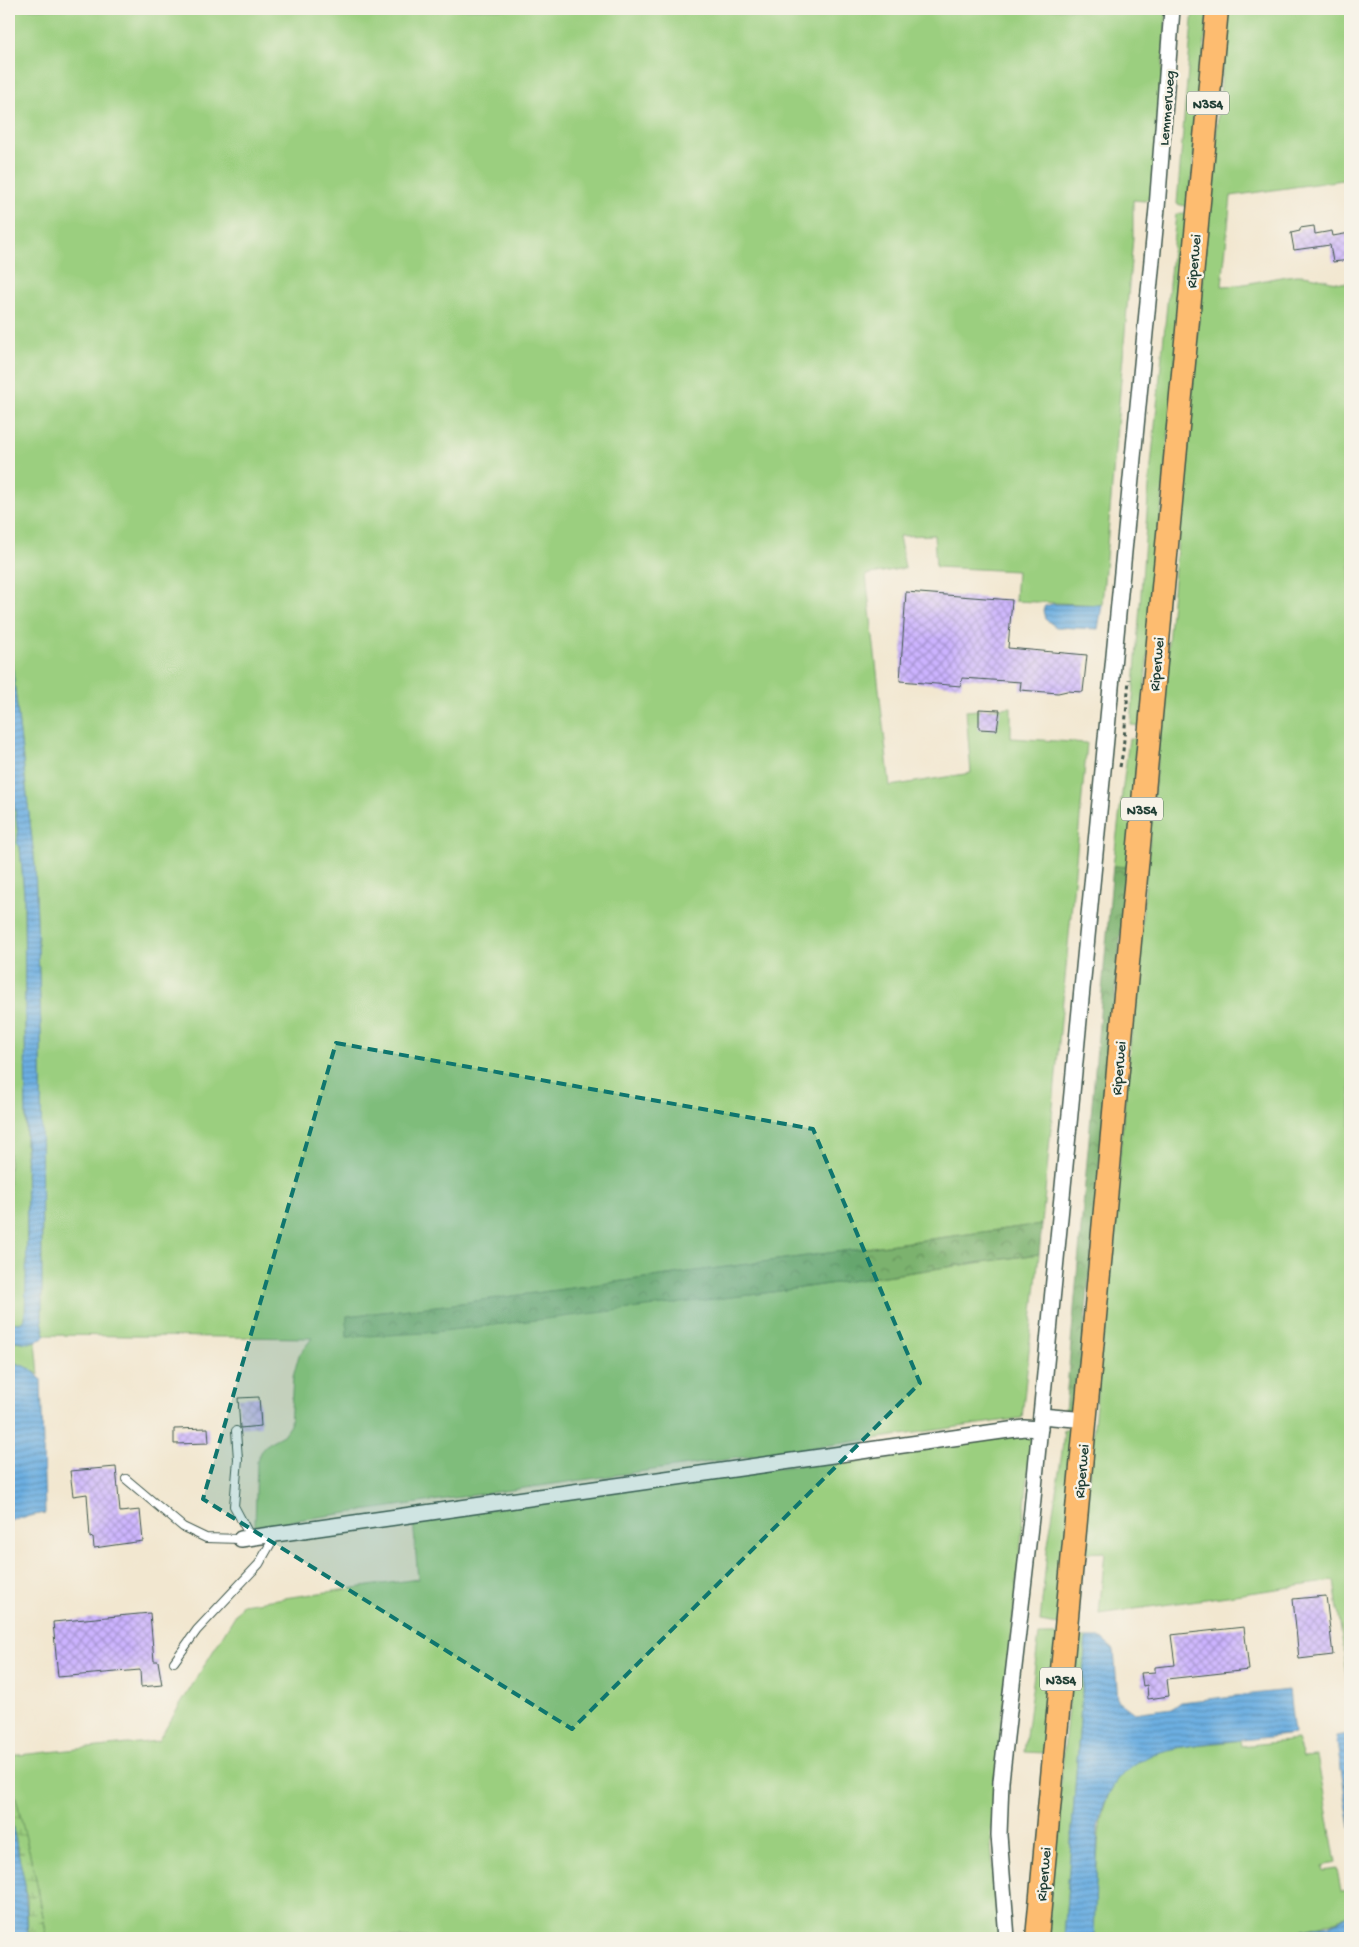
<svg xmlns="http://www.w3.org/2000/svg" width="1359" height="1947" font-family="'Gochi Hand',sans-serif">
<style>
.grass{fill:#9bcf7f;stroke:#5d865a}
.forest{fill:url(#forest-crowns);stroke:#4e7851}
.wetland{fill:url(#wetland-marsh);stroke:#5d865a}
.water{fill:url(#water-rules);stroke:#46768a}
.building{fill:url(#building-cross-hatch)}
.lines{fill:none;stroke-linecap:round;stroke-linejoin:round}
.service-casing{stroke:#3f564b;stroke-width:10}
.minor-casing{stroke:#3f564b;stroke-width:18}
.primary-casing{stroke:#3f564b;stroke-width:25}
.path{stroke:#3f564b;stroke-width:3;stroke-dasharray:4 4;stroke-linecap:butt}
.service{stroke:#fff;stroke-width:8}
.minor{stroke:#fff;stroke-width:15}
.primary{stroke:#fdbc6f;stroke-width:22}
.marked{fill:#0f766e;fill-opacity:0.2;stroke:#0f766e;stroke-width:4;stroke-dasharray:10 6;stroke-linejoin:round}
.labels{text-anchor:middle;stroke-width:5;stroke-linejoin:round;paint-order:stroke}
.shield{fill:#f7f3e8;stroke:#60746a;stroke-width:1}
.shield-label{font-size:14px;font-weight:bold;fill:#1f3d34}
.street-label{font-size:15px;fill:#1f3d34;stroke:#f7f3e8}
</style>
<defs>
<pattern id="forest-crowns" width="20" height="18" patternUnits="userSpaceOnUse" patternTransform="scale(1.25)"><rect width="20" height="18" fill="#7cb26e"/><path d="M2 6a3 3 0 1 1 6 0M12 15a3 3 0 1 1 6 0" fill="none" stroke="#65925b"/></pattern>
<pattern id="wetland-marsh" width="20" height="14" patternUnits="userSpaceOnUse" patternTransform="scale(1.25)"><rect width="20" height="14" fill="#9bcf7f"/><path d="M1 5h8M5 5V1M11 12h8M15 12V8" fill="none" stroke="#7ea969"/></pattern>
<pattern id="water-rules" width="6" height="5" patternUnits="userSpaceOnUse" patternTransform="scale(1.25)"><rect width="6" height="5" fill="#6caee1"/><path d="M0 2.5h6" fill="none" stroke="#588fb7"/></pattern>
<pattern id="building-cross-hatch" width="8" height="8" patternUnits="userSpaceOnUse" patternTransform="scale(1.25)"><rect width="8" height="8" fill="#ccb3ff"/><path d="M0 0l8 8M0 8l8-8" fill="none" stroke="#a593cf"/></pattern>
</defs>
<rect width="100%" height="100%" fill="#f7f3e8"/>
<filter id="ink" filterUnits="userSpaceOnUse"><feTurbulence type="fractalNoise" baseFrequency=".02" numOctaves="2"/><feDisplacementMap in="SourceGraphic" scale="10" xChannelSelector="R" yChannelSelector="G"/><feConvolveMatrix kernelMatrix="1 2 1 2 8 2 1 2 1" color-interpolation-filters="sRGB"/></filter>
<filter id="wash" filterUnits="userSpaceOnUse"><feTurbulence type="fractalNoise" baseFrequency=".0096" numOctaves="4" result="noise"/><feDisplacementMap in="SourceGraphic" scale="20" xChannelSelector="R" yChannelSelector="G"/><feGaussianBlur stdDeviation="1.12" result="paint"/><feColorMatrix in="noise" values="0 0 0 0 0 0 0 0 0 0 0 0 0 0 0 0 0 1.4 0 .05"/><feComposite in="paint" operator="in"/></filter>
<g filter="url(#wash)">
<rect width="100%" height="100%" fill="#f2e7d0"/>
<g class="grass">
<path d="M9,9h1158l-14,186 -8,6 -12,-1v37l-31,368 -87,-4 2,-30 -81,-4 -2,-32 -35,1 6,32 -39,7 24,211 81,-13 -5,-62 45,-4v31l76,5 -45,481 -588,80 -107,12v21l411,-43 281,-40 -17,164 -767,108 2,-65 3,-9 8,-9 15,-8 7,-10 3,-48 6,-22 13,-17 -267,-3 -3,-15 -1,-290 -6,-164 -26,-229z"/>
<path d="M1193,9h15l-19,198 -12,-3z"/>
<path d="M1228,9h122v170l-119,17 -9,90c25,0 49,-9 74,-11 19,-1 35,9 54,8v1413l-16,-115 -235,33 6,-62 -23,1z"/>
<path d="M1176,214h13l-48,512 -10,-1 18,-239z"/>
<path d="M1129,738l10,1 -12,128 -14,-1z"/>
<path d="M9,763l11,84 4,46 3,384 -2,42 -5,4 -11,-1z"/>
<path d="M9,1340l27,2 3,33 -8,-6 -22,-9z"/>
<path d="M1076,1428l-18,197 -18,-3 7,-71 15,-99 2,-23z"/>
<path d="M1024,1433l8,7 -36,337 -5,67 8,94h-952l-11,-59 -23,-93 -4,-7v-23l149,-15 84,-137 176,-25 -5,-59z"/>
<path d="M1039,1635h18l-11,118 -22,-1z"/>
<path d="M1082,1638h4l-22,300h-18l28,-294z"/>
<path d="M1240,1740l1,6 56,-6 6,17 14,-1 19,107 -13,3 1,5 13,-2 4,22 9,-1v25c-69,32 -178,23 -256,23 0,-24 1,-48 3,-73 2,-49 6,-94 60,-112 27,-10 56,-8 83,-13z"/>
</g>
<g class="forest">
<path d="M1113,866l14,1 -50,543 -12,1z"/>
<path d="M1042,1224l-3,30 -281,40 -332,39 -79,4v-21l107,-12z"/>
</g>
<path class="wetland" d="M9,1779l4,7 23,93 11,59h-19l-1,-42 -18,-86z"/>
<g class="water">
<path d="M1053,604l49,1 -4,24 -42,-2 -11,-8 -2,-9 2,-4z"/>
<path d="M9,637l26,229 6,164 1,290 3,15 -3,4 -14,4 -19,-3v-18l11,1 5,-4 2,-82 -3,-344 -4,-46 -3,-4 1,-8 -9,-72z"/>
<path d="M9,1360l22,9 10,10 4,134 -36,7z"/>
<path d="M1086,1638h14l14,12 4,51 16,12 39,-5 8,-6 108,-12 5,44c-25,3 -49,6 -73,8 -63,6 -109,14 -123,85l-4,111h-30z"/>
<path d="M1350,1734v94l-14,-92z"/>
<path d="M9,1810l16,74 3,54h-19z"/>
<path d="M1350,1915v23h-84l63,-13z"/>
</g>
<g id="blocks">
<g class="building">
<path d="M1314,226l1,8 17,-3 1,5 17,-3v27l-17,2 -3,-17 -36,5 -3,-17 9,-2v-3z"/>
<path d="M906,592l106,8 -4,48 79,7 -4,37 -16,-1 -9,2 -38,-3 1,-8 -59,-4 -1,8 -61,-5z"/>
<path d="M979,709l21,1 -3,20 -18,-1z"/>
<path d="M259,1397l2,29 -21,2 -2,-30z"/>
<path d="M208,1428l1,15 -35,1v-15z"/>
<path d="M116,1467l4,45 20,-2 3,31 -49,7 -1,-11 -3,1 -3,-44 -14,2 -3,-25z"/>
<path d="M1326,1596l7,59 -34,4 -6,-60z"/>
<path d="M150,1613l4,48h4l4,24 -21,2 -1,-17 -82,7 -5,-55z"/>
<path d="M1244,1627l5,43 -82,9 2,17 -21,3 -1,-14 -4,1 -2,-13 14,-1v-5l20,-2 -4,-30z"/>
</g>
</g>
</g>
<g filter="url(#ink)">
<use href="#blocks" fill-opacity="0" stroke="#3f564b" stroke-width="1"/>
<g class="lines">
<defs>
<g id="service">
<path d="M236,1431l2,28 -4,47 17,32"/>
<path d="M126,1479l57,48 23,11 35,1"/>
<path d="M174,1662l23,-32 62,-66 17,-30"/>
</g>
<g id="minor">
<path d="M1041,1416l45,4"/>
<path d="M241,1539l783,-111 16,1"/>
<path d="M1007,1938l-8,-103 2,-54 31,-272 125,-1301 15,-199"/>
</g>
<path id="primary" d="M1037,1938l180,-1929"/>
</defs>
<use href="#service" class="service-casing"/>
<use href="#minor" class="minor-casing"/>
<use href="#primary" class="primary-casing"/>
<path class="path" d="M1120,767l3,-16 6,-72"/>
<use href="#service" class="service"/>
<use href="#minor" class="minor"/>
<use href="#primary" class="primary"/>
</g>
</g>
<path class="marked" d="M336,1043l477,86 107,254 -348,346 -369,-230z"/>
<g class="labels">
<g class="shield">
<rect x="1187" y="91.5" width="42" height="23" rx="4"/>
<rect x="1121" y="797.5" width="42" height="23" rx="4"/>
<rect x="1040" y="1667.5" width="42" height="23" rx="4"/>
</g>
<g class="shield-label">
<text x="1208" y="108">N354</text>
<text x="1142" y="814">N354</text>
<text x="1061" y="1684">N354</text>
</g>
<g class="street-label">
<text transform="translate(1166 108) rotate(-85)" y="5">Lemmerweg</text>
<text transform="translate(1193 261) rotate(-85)" y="5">Riperwei</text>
<text transform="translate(1156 664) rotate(-85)" y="5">Riperwei</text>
<text transform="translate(1118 1068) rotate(-85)" y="5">Riperwei</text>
<text transform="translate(1081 1471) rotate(-85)" y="5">Riperwei</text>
<text transform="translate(1043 1874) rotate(-85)" y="5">Riperwei</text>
</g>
</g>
<rect width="1359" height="1947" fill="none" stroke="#f7f3e8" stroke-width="30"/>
</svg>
